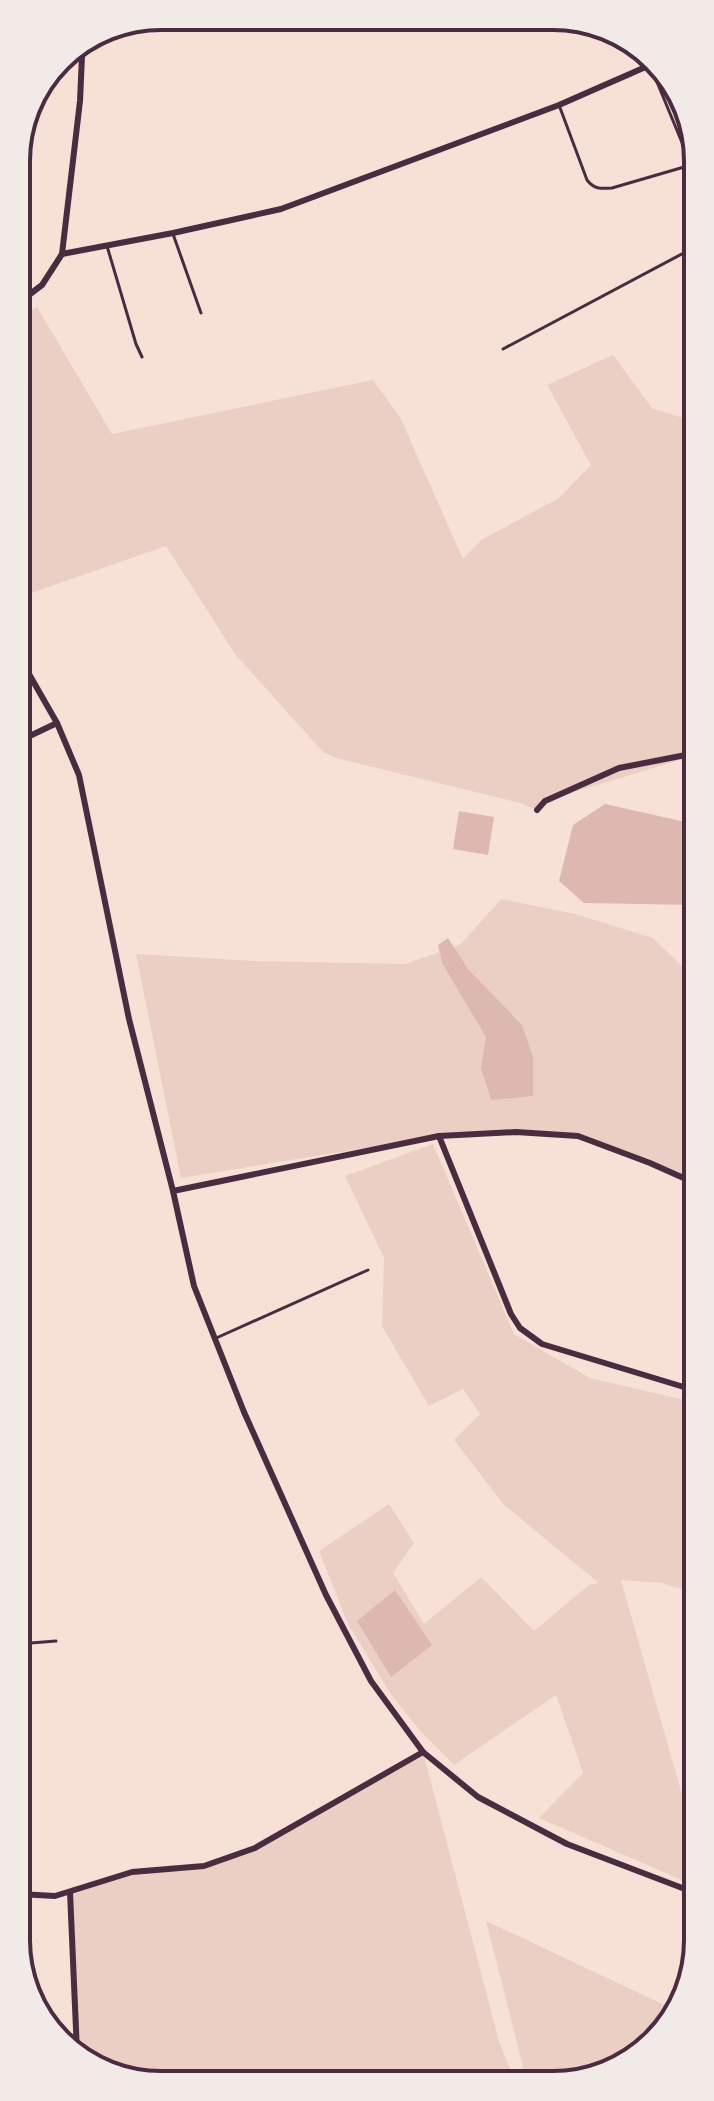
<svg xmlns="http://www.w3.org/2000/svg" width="714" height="2101" font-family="Ubuntu,sans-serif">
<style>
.green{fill:#ebcfc5}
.water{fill:#dcb8b0}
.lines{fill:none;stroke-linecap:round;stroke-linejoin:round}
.service{stroke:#4a2c40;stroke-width:3}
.minor{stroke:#4a2c40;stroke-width:6}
.rim{fill:none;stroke:#4a2c40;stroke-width:4}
</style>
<rect width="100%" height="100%" fill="#f7e1d7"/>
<g class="green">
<path d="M37,307l75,127 261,-54 27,37 63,142 18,-19 78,-42 32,-33 -44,-80 66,-30 39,53 44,14v333l-151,46 -8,9 -17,-7 -184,-45 -13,-6 -88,-98 -69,-108 -149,52v-279z"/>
<path d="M501,899l74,15 78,24 43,42 1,206 -119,-50 -62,-4 -77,4 -258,42 -45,-224 119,7 150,3 55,-19z"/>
<path d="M433,1144l81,190 76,44 107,25v184l-6,5 -29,-9 -41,-3 77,271v36l-159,-69 44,-45 -27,-78 -102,70 -34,-34 -30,-38 -42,-69 -29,-73 70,-47 25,39 -21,30 31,51 57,-47 53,54 55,-46 10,-2 -95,-78 -50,-65 26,-26 -17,-25 -34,17 -47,-80 2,-68 -39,-82z"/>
<path d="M423,1752l76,289 16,41h-383l-55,-30 -7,-160 62,-20 72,-6 51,-18z"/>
<path d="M486,1921l187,88 -11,26 -80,47h-55z"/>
</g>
<g class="water">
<path d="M605,804l85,19 6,-2v84l-112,-2 -25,-22 14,-56z"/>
<path d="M459,811l35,6 -6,38 -35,-6z"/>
<path d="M448,938l20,31 54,56 11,32v39l-42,4 -10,-32 5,-31 -44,-74 -4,-18z"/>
<path d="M395,1590l37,55 -41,32 -34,-56z"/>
</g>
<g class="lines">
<g class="service">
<path d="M650,65l45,109"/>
<path d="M559,105l28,75c7,9 13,9 25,8l79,-23"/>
<path d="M173,234l28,79"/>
<path d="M107,246l29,98 6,13"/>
<path d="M503,349l192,-102"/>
<path d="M214,1339l154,-69"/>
<path d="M18,1644l38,-3"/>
</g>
<g class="minor">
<path d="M62,254l111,-21 108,-24 278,-104 98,-43"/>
<path d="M17,304l25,-19 20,-31 18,-153 2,-45 -1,-10"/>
<path d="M17,653l40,70 22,52 50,244 44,172 21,95 50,126 82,183 45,86 52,71 55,45 89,47 131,50"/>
<path d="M17,742l40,-19"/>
<path d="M537,810l8,-9 74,-33 77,-15"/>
<path d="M439,1136l72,178 9,14 22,16 155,47"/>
<path d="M173,1191l266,-55 77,-4 62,4 72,27 47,21"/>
<path d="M70,1892l7,160"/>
<path d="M19,1894l36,2 77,-24 72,-6 51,-18 168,-96"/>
</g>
</g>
<path d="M0 0H714V2101H0ZM161 30H553A131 131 0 0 1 684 161V1940A131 131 0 0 1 553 2071H161A131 131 0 0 1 30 1940V161A131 131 0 0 1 161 30Z" fill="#f1eae7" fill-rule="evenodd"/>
<path class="rim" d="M161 30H553A131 131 0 0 1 684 161V1940A131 131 0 0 1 553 2071H161A131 131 0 0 1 30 1940V161A131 131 0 0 1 161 30Z"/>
</svg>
